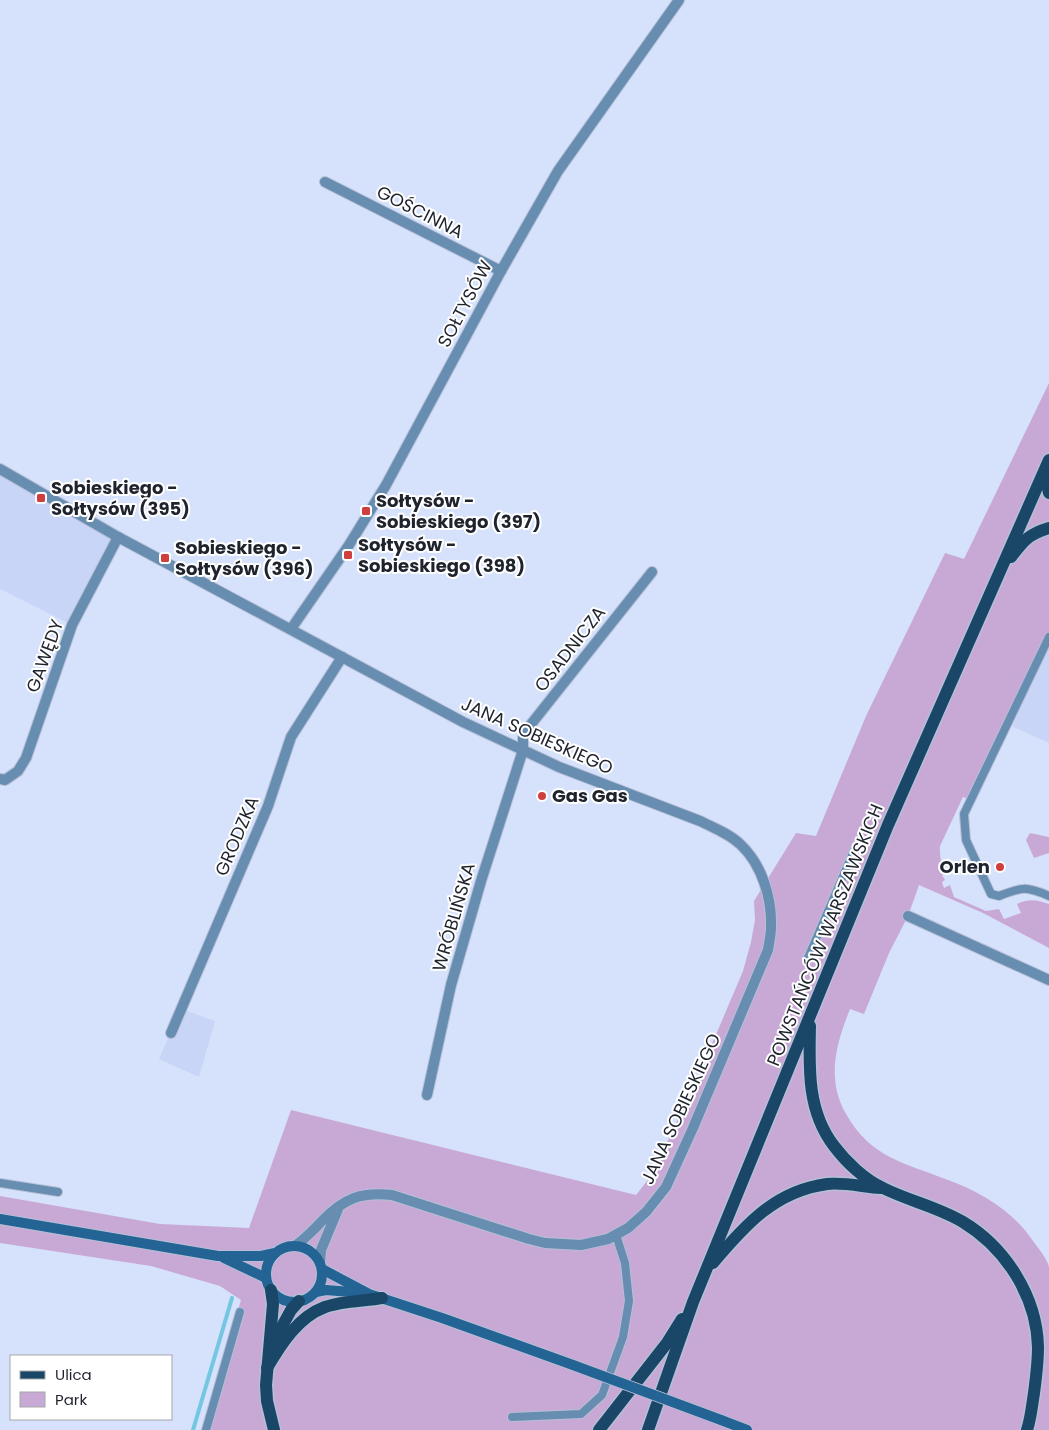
<svg xmlns="http://www.w3.org/2000/svg" width="1049" height="1430" font-family="Poppins,sans-serif">
<style>
.built{fill:#c8d5f7}
.green{fill:#c8a9d6}
.lines{fill:none;stroke-linecap:round;stroke-linejoin:round}
.stream{stroke:#74c6e2;stroke-width:4}
.service-casing{stroke:#b5bfd6;stroke-width:10}
.minor-casing{stroke:#b5bfd6;stroke-width:12}
.tertiary-casing{stroke:#b5bfd6;stroke-width:12}
.secondary-casing{stroke:#b5bfd6;stroke-width:12}
.primary-casing{stroke:#b5bfd6;stroke-width:15}
.service{stroke:#678db0;stroke-width:8}
.minor{stroke:#678db0;stroke-width:10}
.tertiary{stroke:#678db0;stroke-width:10}
.secondary{stroke:#246495;stroke-width:10}
.primary{stroke:#1a4668;stroke-width:12}
.secondary-bridge-casing{stroke:#b5bfd6;stroke-width:12;stroke-linecap:butt}
.secondary-bridge{stroke:#246495;stroke-width:10}
.poi-dot{fill:#ce3f3d;stroke:#fff;stroke-width:2}
.labels{text-anchor:middle;stroke-width:4;stroke-linejoin:round;paint-order:stroke}
.street-label{font-size:18px;fill:#1f232d;stroke:#fff}
.poi-label{font-size:18px;font-weight:bold;fill:#1f232d;stroke:#fff;text-anchor:start}
</style>
<rect width="100%" height="100%" fill="#d6e1fb"/>
<g class="built">
<path d="M0,469l118,68 -46,88 -72,-36z"/>
<path d="M1049,637v106l-42,-19z"/>
<path d="M181,1009l34,12 -16,56 -40,-18z"/>
</g>
<g class="green">
<path d="M1049,383v254l-78,163 -8,-3 -23,49c-1,10 2,19 5,28l-3,1 3,5 -3,2 2,6 6,-3 4,12 32,14 13,-2 5,10 17,-6 -4,-9c12,-6 20,-4 32,0v44l-66,-35 -64,-28 -11,31 -19,37 -25,61 -14,-5c-14,35 -24,70 -4,105 25,44 59,49 102,66 33,12 65,31 85,61 5,7 14,17 16,26 0,11 0,33 0,45 0,40 0,79 0,118h-847l39,-130 -21,-14 -69,-20 -151,-23v-47l160,28 89,4 42,-118 345,85 15,-19 47,-99 45,-106 8,-29 4,-22 -1,-19 42,-68 20,3 50,-120 79,-163 19,6z"/>
<path d="M1030,833l19,4v16l-15,5 -8,-18z"/>
</g>
<g class="lines">
<path class="stream" d="M193,1430l39,-132"/>
<defs>
<g id="service">
<path d="M1049,637l-85,177 2,26 25,54 8,2c23,-9 27,-10 50,0"/>
<path d="M807,960l49,-114"/>
<path d="M0,1183l58,9"/>
<path d="M512,1417l69,-3 21,-19 21,-58 6,-36 -4,-38 -9,-28"/>
<path d="M206,1430l34,-118"/>
</g>
<g id="minor">
<path d="M325,182l176,89"/>
<path d="M291,629l58,-84 37,-60 115,-214 57,-100 121,-171"/>
<path d="M0,779l5,1 13,-9 8,-13 46,-133 46,-88"/>
<path d="M908,916l141,64"/>
<path d="M171,1033l97,-227 23,-69 51,-80"/>
<path d="M427,1095l24,-110 30,-104 42,-131v-12l5,-10 124,-156"/>
</g>
<g id="tertiary">
<path d="M0,469l118,68 345,185 96,45 141,54c14,7 30,13 41,24 21,20 31,53 30,82 0,8 -2,16 -3,23l-75,178 -27,59 -20,25 -18,16 -20,11 -27,6 -36,-2 -16,-4 -137,-44c-31,-3 -48,3 -70,26 -9,9 -16,17 -26,24"/>
<path d="M320,1263l1,-13 17,-41"/>
</g>
<g id="secondary">
<path d="M0,1219l218,37h43l14,-3"/>
<circle cx="294" cy="1274" r="28"/>
<path d="M224,1258l42,20"/>
<path d="M322,1269l47,25 73,24 131,47"/>
<path d="M316,1292l10,-2 37,3"/>
<path d="M721,1420l26,10"/>
</g>
<g id="primary">
<path d="M1048,468l-2,12 3,13"/>
<path d="M1011,557c13,-17 18,-23 38,-29"/>
<path d="M810,1026c-1,42 -3,85 24,120 12,16 31,34 49,42 26,13 55,19 80,34 43,26 74,75 75,125 0,16 -2,31 -4,46 -2,12 -3,25 -7,37"/>
<path d="M713,1263c32,-38 62,-72 114,-79 17,-2 37,3 54,4"/>
<path d="M271,1290l2,14 -7,81 1,16 7,29"/>
<path d="M273,1343l18,-33 8,-9"/>
<path d="M267,1368c14,-24 31,-51 58,-61 16,-6 40,-6 57,-9"/>
<path d="M599,1430l68,-87 15,-24"/>
<path d="M648,1430l45,-128 195,-477 161,-365"/>
</g>
</defs>
<use href="#service" class="service-casing"/>
<use href="#minor" class="minor-casing"/>
<use href="#tertiary" class="tertiary-casing"/>
<use href="#secondary" class="secondary-casing"/>
<use href="#primary" class="primary-casing"/>
<use href="#service" class="service"/>
<use href="#minor" class="minor"/>
<use href="#tertiary" class="tertiary"/>
<use href="#secondary" class="secondary"/>
<use href="#primary" class="primary"/>
<defs>
<path id="secondary-bridge" d="M573,1365l148,55"/>
</defs>
<use href="#secondary-bridge" class="secondary-bridge-casing"/>
<use href="#secondary-bridge" class="secondary-bridge"/>
</g>
<g class="poi-dot">
<rect x="36" y="493" width="10" height="10" rx="2.5"/>
<rect x="361" y="506" width="10" height="10" rx="2.5"/>
<rect x="343" y="550" width="10" height="10" rx="2.5"/>
<rect x="160" y="553" width="10" height="10" rx="2.5"/>
<circle cx="542" cy="796" r="5"/>
<circle cx="1000" cy="867" r="5"/>
</g>
<g class="labels">
<g class="street-label">
<text transform="translate(420 212) rotate(27)" y="6">GOŚCINNA</text>
<text transform="translate(465 304) rotate(-62)" y="6">SOŁTYSÓW</text>
<text transform="translate(570 649) rotate(-52)" y="6">OSADNICZA</text>
<text transform="translate(45 656) rotate(-70)" y="6">GAWĘDY</text>
<text transform="translate(537 736) rotate(24)" y="6">JANA SOBIESKIEGO</text>
<text transform="translate(237 836) rotate(-67)" y="6">GRODZKA</text>
<text transform="translate(454 917) rotate(-74)" y="6">WRÓBLIŃSKA</text>
<text transform="translate(825 935) rotate(-68)" y="6">POWSTAŃCÓW WARSZAWSKICH</text>
<text transform="translate(681 1109) rotate(-65)" y="6">JANA SOBIESKIEGO</text>
</g>
<g class="poi-label">
<text x="51" y="494">Sobieskiego -<tspan x="51" dy="21">Sołtysów (395)</tspan></text>
<text x="376" y="507">Sołtysów -<tspan x="376" dy="21">Sobieskiego (397)</tspan></text>
<text x="358" y="551">Sołtysów -<tspan x="358" dy="21">Sobieskiego (398)</tspan></text>
<text x="175" y="554">Sobieskiego -<tspan x="175" dy="21">Sołtysów (396)</tspan></text>
<text x="552" y="802">Gas Gas</text>
<text x="990" y="873" text-anchor="end">Orlen</text>
</g>
</g>
<rect x="10" y="1355" width="162" height="65" fill="#ffffff" stroke="#a5a7ab"/>
<rect x="20" y="1371" width="25" height="8" fill="#1a4668" stroke="#a5a7ab"/>
<text x="55" y="1380" font-size="15" fill="#1f232d">Ulica</text>
<rect x="20" y="1392" width="25" height="15" fill="#c8a9d6" stroke="#a5a7ab"/>
<text x="55" y="1405" font-size="15" fill="#1f232d">Park</text>
</svg>
